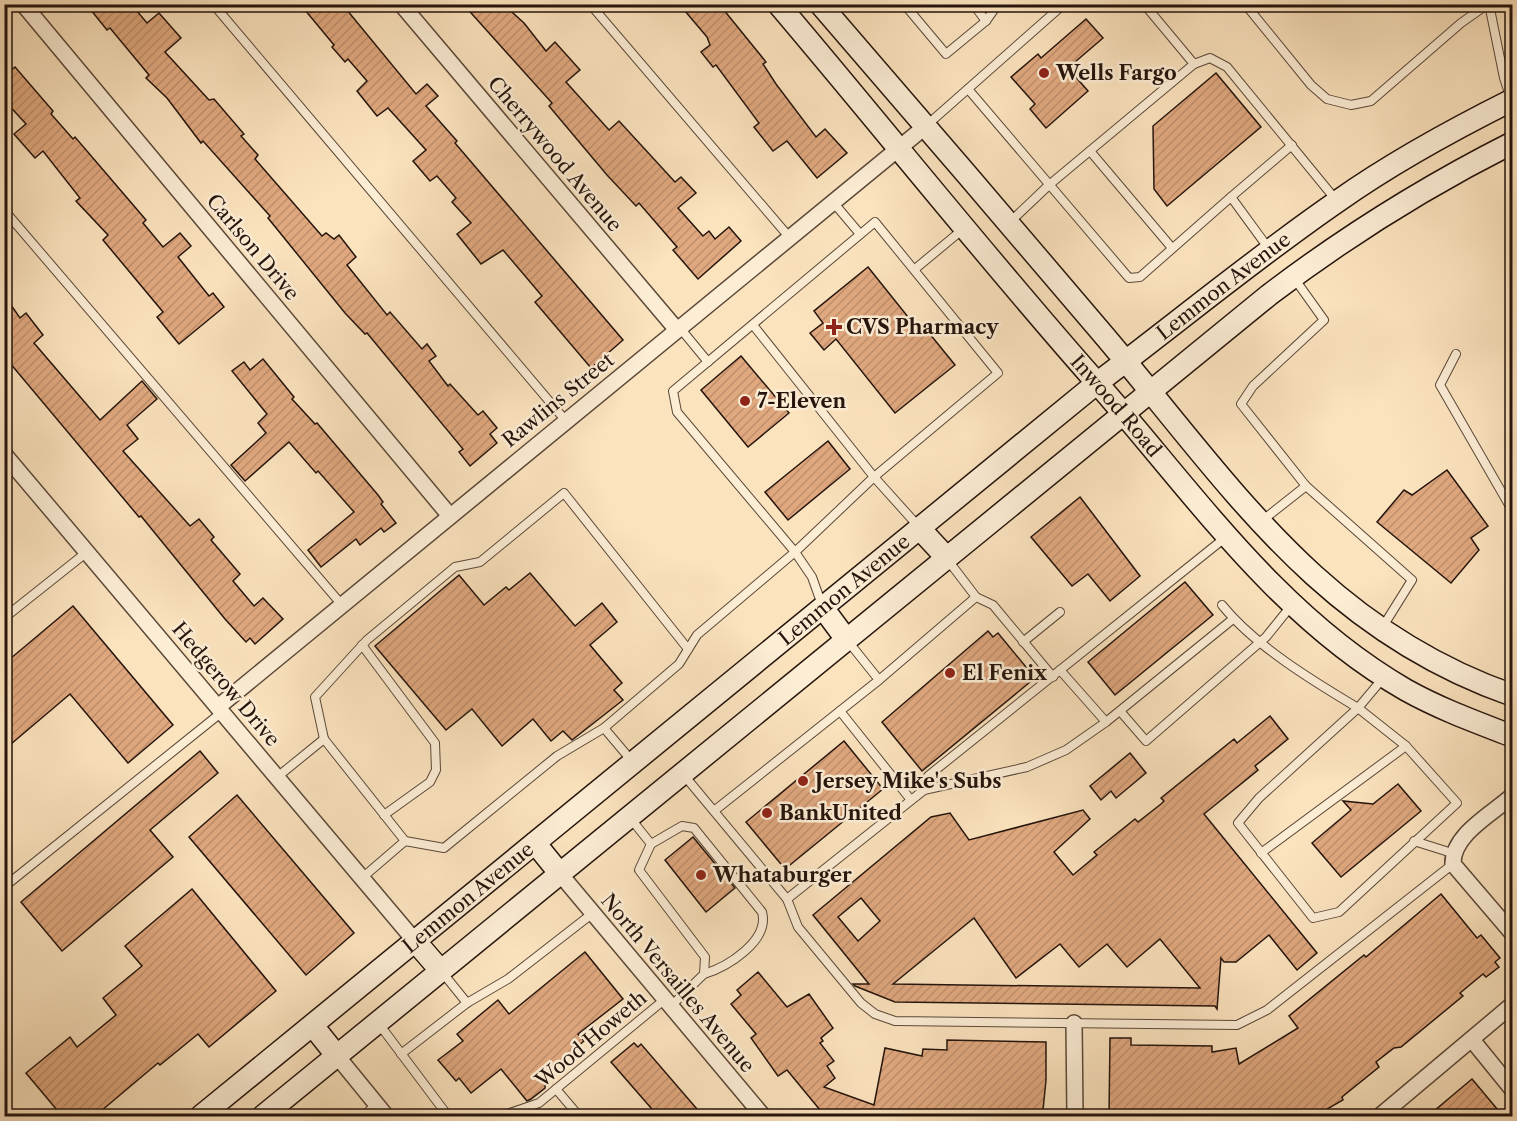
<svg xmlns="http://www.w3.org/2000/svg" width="1517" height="1121" font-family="'Libre Caslon Text',serif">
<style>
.building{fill:url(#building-hatch);stroke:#25140c;stroke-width:1.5;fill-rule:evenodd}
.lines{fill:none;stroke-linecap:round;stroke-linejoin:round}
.lane-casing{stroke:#5a4838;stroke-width:10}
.street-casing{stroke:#5a4838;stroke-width:18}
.secondary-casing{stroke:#25140c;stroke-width:24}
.lane{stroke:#fcedd5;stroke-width:8}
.street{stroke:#fcedd5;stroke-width:15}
.secondary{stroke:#fcedd5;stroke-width:21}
.poi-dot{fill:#8f2418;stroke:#fcedd5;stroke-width:2}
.labels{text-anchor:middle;stroke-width:5;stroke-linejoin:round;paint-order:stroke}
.poi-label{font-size:20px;font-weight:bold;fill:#25140c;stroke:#fcedd5;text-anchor:start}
.street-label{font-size:20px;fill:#25140c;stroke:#fcedd5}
</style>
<defs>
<pattern id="building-hatch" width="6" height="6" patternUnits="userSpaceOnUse" patternTransform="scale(1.5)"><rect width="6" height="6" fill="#e0a87f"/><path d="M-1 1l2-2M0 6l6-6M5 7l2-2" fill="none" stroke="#c0906d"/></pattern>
</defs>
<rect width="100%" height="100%" fill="#fbe3be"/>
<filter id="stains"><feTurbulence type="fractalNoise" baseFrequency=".00333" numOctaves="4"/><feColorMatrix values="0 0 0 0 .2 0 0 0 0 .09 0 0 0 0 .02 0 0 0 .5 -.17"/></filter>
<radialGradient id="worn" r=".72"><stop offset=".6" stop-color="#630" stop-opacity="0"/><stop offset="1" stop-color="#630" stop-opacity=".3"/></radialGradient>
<g class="building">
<path d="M86,4h45l16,19 12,-10 22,25 -16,14 44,48 5,-1 30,35 -3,2 17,19 -3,4 67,77 4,-3 8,6 5,-4 17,22 -9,8 40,50 3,-3 32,37 5,-5 9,12 -7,5 19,25 2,-2 28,31 5,-4 14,17 -7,6 7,9 -27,23 -11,-14 4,-3 -96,-116 -2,1 -20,-21 -77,-95 2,-2 -67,-75 -2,2 -34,-45 -21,-20 3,-3 -39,-47 -3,2z"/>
<path d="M300,4h42l74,90 11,-10 11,12 -12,10 31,35 -2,2 168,197 -32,28 -56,-66 7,-6 -39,-46 -22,14 -24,-30 14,-11 -19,-21 4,-4 -19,-22 -7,5 -17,-20 13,-11 -38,-42 -11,8 -20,-25 10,-10 -19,-22 -3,3 -13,-15 2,-2z"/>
<path d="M463,4h40l21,19 22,28 9,-9 25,28 -14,12 43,48 10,-9 56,61 6,-5 15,16 -18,15 25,28 6,-5 6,8 14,-12 12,14 -43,38 -25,-29 4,-3 -38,-44 -3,3 -29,-31 -58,-69 3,-3z"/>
<path d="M679,4h40l47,58 -3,2 13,20 40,53 9,-8 22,24 -30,25 -30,-37 -14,10 -19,-24 5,-4 -43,-58 -3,2 -12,-15 9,-7 -3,-8z"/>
<path d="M1086,19l17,19 -35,30 20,23 -42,37 -16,-19 5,-5 -24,-27 27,-23 3,4z"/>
<path d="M15,67l38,44 -2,3 22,25 2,-2 71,83 -3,3 20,24 17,-14 11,13 -13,11 31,39 4,-3 11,14 -45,37 -22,-27 6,-5 -60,-72 5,-5 -32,-34 4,-3 -37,-47 -8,7 -21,-24 12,-10 -22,-24v-24z"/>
<path d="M1216,73l45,54 -94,79 -13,-17 -1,-63z"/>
<path d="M868,267l52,65 5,-4 30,37 -60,48 -59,-74 -12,11 -14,-17 13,-10 -9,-12z"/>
<path d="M4,295l16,23 6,-5 17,22 -9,8 66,77 42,-39 15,18 -30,26 11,14 -15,12 67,75 9,-7 15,18 -3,3 29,34 -7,7 21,25 9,-8 20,21 -28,25 -5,-6 -4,4 -21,-23 -84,-103 -2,1 -135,-161z"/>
<path d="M741,356l48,57 -41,34 -47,-57z"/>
<path d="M263,359l31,38 -2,2 23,25 2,-1 61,72 5,7 -2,2 15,19 -12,9 -3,-4 -21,17 -4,-6 -35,28 -13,-17 46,-38 -36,-41 -2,2 -27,-31 -44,39 -14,-16 35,-32 -8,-10 9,-9 -35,-43 12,-9 6,8z"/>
<path d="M828,441l22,28 -62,51 -23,-28z"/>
<path d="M1447,470l41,56 -17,12 8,12 -28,33 -74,-61 27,-32 8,5z"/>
<path d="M1080,497l60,79 -30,25 -22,-27 -16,12 -41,-49z"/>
<path d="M530,573l45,53 27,-23 15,19 -27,23 32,38 -8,7 9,10 -51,40 -9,-9 -12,10 -18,-22 -31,27 -30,-37 -26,21 -71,-84 84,-71 25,30 22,-18 3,3z"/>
<path d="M1185,582l28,33 -98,80 -27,-33z"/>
<path d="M73,606l100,119 -45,38 -58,-69 -66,56v-86z"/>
<path d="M988,631l5,6 5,-4 37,45 -113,93 -40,-49z"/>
<path d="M1270,716l18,23 -33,27 3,4 -54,44 113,139 -20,17 -28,-35 -33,27h-12l-3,-4 -4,51 -2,-3 -320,-4 -40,-16 -2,-2h16l-56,-69 118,-98 19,-4 19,27 114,-30 7,9 -36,33 19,23 24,-20 -3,-3 41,-33 3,3 23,-18 3,-3 -3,-3 73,-59 3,4zM861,898l19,23 -22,20 -20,-24zM974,918l42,60 44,-34 19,23 28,-23 20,23 33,-28 40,49 -307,-4z"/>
<path d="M844,741l39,48 -98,80 -39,-47z"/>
<path d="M200,751l18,22 -68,57 23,27 -111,94 -41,-49z"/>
<path d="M1130,753l16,20 -30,25 -5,-7 -10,9 -11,-14z"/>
<path d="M1398,784l23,27 -80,66 -29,-34 39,-33 -8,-9 30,3z"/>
<path d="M237,795l117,138 -48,42 -117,-138z"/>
<path d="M693,837l42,51 -29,24 -41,-52z"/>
<path d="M192,889l84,102 -67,56 -11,-13 -38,31 -2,-2 -63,53h-33l-36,-43 44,-36 7,10 39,-32 -13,-17 39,-32 -17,-20z"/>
<path d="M1441,894l36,44 4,-3 19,23 -5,4 4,5 -13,10 -3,-3 -23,19 3,3 -62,51 -7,1 -18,14 3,5 -37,30 1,3 -28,16h-206l1,-78h21v7l81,1v6l24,-4 3,16 59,-36 -9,-12 75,-61 2,2z"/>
<path d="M585,952l38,47 -45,35 6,7 -38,33 -1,14 -14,11 -4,2 -26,-32 -30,24 -12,-15 -3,3 -18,-21 25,-19 -6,-7 41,-34 11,14z"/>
<path d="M758,972l29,35 22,-13 24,34 -12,10 2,3 -3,2 14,18 -7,5 8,12 -11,9 50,18 11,-57 37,8 1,-7 24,1v-10l99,2v38l-3,30 -6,6h-212l-38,-46 -9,6 -27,-38 5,-4 -25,-30 10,-9 -4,-5z"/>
<path d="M634,1043l4,4 3,-3 62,72h-45l-47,-54z"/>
<path d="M1472,1079l31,37h-75z"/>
</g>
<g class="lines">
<defs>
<g id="lane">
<path d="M213,4l353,417"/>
<path d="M590,4l200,234"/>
<path d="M904,4l42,50 40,-33 12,-17"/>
<path d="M973,4l13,17"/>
<path d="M1245,4l66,81 16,14 24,6 20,-4 90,-78 27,-19"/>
<path d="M1489,4l15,74 7,21"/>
<path d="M1194,64l16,-6 17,9 109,133"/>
<path d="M968,89l161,189 11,-1 91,-80 38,52"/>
<path d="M927,125l137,-121"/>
<path d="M1090,151l82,97"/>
<path d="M1231,197l61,-52"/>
<path d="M833,202l27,32"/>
<path d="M4,210l338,395"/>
<path d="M1010,222l39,-37 145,-121 -50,-60"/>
<path d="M915,269l47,-39"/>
<path d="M1294,278l30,42 -71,66 -12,18 65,82 106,94 -30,48"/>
<path d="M680,328l28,34"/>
<path d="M1456,354l-16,31 72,125"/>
<path d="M1263,520l43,-34"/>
<path d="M976,597l17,8 60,72"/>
<path d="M822,605l-10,-28 -17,-25 -118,-140 -4,-21 202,-169 123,151 -124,104 45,50"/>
<path d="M1222,605c33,41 91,76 136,103l26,-31"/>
<path d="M4,618l83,-66"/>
<path d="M1023,642l37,-30"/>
<path d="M362,645l73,98 1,27 -6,12 -46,33"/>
<path d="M1060,670l46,52"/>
<path d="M879,680l97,-83 -29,-38"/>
<path d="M1358,708l48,38 51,57 -118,109 -26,6 -75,-95 21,-25z"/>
<path d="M840,711l71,89"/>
<path d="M1120,711l26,30 120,-104 25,-31"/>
<path d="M324,739l-9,-42 52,-57 88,-73 25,-5 84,-69 124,156"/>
<path d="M631,760l-27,-32 75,-64 18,-29 98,-83 79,-75 -121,-152"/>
<path d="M683,774l104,125 137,-109 103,-23 39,-17 40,-28 127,-103"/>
<path d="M276,778l48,-39 81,102"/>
<path d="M924,790l4,-14 298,-239"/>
<path d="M714,811l165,-131 -32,-40"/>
<path d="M631,819l20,25 -12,26 66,87 -1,17 -33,32"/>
<path d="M1414,841l38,12"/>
<path d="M651,844l31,-18 12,2 68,84c8,29 -35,55 -58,62"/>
<path d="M1261,853l145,-107"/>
<path d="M362,878l43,-37 39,7 113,-92 47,-28"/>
<path d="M4,887l218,-175"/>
<path d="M787,899l11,28 63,76 14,11 20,7 342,4 30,-15 186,-146"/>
<path d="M442,972l25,31"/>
<path d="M379,1024l69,92"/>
<path d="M401,1054l66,-51 41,-24 85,-66"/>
<path d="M556,1089l23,27"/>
<path d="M363,1116l13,-11"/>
<path d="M501,1116l38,-13 125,-103"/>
</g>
<g id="street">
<path d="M23,4l427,512"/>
<path d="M401,4l276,326"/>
<path d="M4,454l411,487"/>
<path d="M218,707l708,-581"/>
<path d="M1512,796c-20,18 -60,39 -59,68l59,69"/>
<path d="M561,875l202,241"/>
<path d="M1074,1023l1,93"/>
<path d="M1473,1041l39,48"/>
<path d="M337,1056l49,60"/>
<path d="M1380,1116l132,-111"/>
</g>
<g id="secondary">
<path id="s1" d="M778,4c107,126 210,256 319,379 96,109 180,233 309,307 34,19 70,32 106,46"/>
<path d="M820,4c94,109 189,219 282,329 125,147 217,295 410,362"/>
<path d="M920,529l26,28"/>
<path d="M823,608l23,31"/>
<path d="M535,843l26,32"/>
<path d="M415,941l26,30"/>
<path d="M313,1026l24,30"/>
<path id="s2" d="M201,1116l896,-733c80,-60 158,-125 241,-182 55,-39 114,-71 174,-101"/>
<path d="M263,1116l1006,-821c76,-58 158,-109 243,-152"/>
</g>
</defs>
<use href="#lane" class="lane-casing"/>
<use href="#street" class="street-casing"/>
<use href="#secondary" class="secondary-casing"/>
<use href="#lane" class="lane"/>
<use href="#street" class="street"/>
<use href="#secondary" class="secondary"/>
</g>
<g class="poi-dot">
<circle cx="1044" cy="73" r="6"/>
<path d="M831 318h6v6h6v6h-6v6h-6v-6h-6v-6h6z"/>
<circle cx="745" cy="401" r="6"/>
<circle cx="950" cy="673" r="6"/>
<circle cx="803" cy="781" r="6"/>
<circle cx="767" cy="813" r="6"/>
<circle cx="701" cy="875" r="6"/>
</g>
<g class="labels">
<g class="poi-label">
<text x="1056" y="80">Wells Fargo</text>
<text x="846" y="334">CVS Pharmacy</text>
<text x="757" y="408">7-Eleven</text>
<text x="962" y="680">El Fenix</text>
<text x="815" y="788">Jersey Mike's Subs</text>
<text x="779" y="820">BankUnited</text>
<text x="713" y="882">Whataburger</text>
</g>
<g class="street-label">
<text transform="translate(555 154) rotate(50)" y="7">Cherrywood Avenue</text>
<text transform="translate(253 247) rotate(50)" y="7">Carlson Drive</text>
<text dy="7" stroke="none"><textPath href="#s2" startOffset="1317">Lemmon Avenue</textPath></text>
<text transform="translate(558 400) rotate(-39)" y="7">Rawlins Street</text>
<text dy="7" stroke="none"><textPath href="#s1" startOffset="525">Inwood Road</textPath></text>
<text dy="7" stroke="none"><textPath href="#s2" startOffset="831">Lemmon Avenue</textPath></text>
<text transform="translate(226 684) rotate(50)" y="7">Hedgerow Drive</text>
<text dy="7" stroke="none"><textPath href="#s2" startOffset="345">Lemmon Avenue</textPath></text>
<text transform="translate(678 983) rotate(50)" y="7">North Versailles Avenue</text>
<text transform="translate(591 1039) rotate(-40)" y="7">Wood Howeth</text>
</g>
</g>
<rect width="1517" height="1121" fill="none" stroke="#fbe3be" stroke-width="24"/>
<rect x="6" y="6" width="1505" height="1109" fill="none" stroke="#25140c" stroke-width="3"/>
<rect x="12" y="12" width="1493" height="1097" fill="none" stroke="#25140c" stroke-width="1.5"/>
<rect width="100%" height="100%" filter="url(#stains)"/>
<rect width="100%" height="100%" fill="url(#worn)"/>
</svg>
